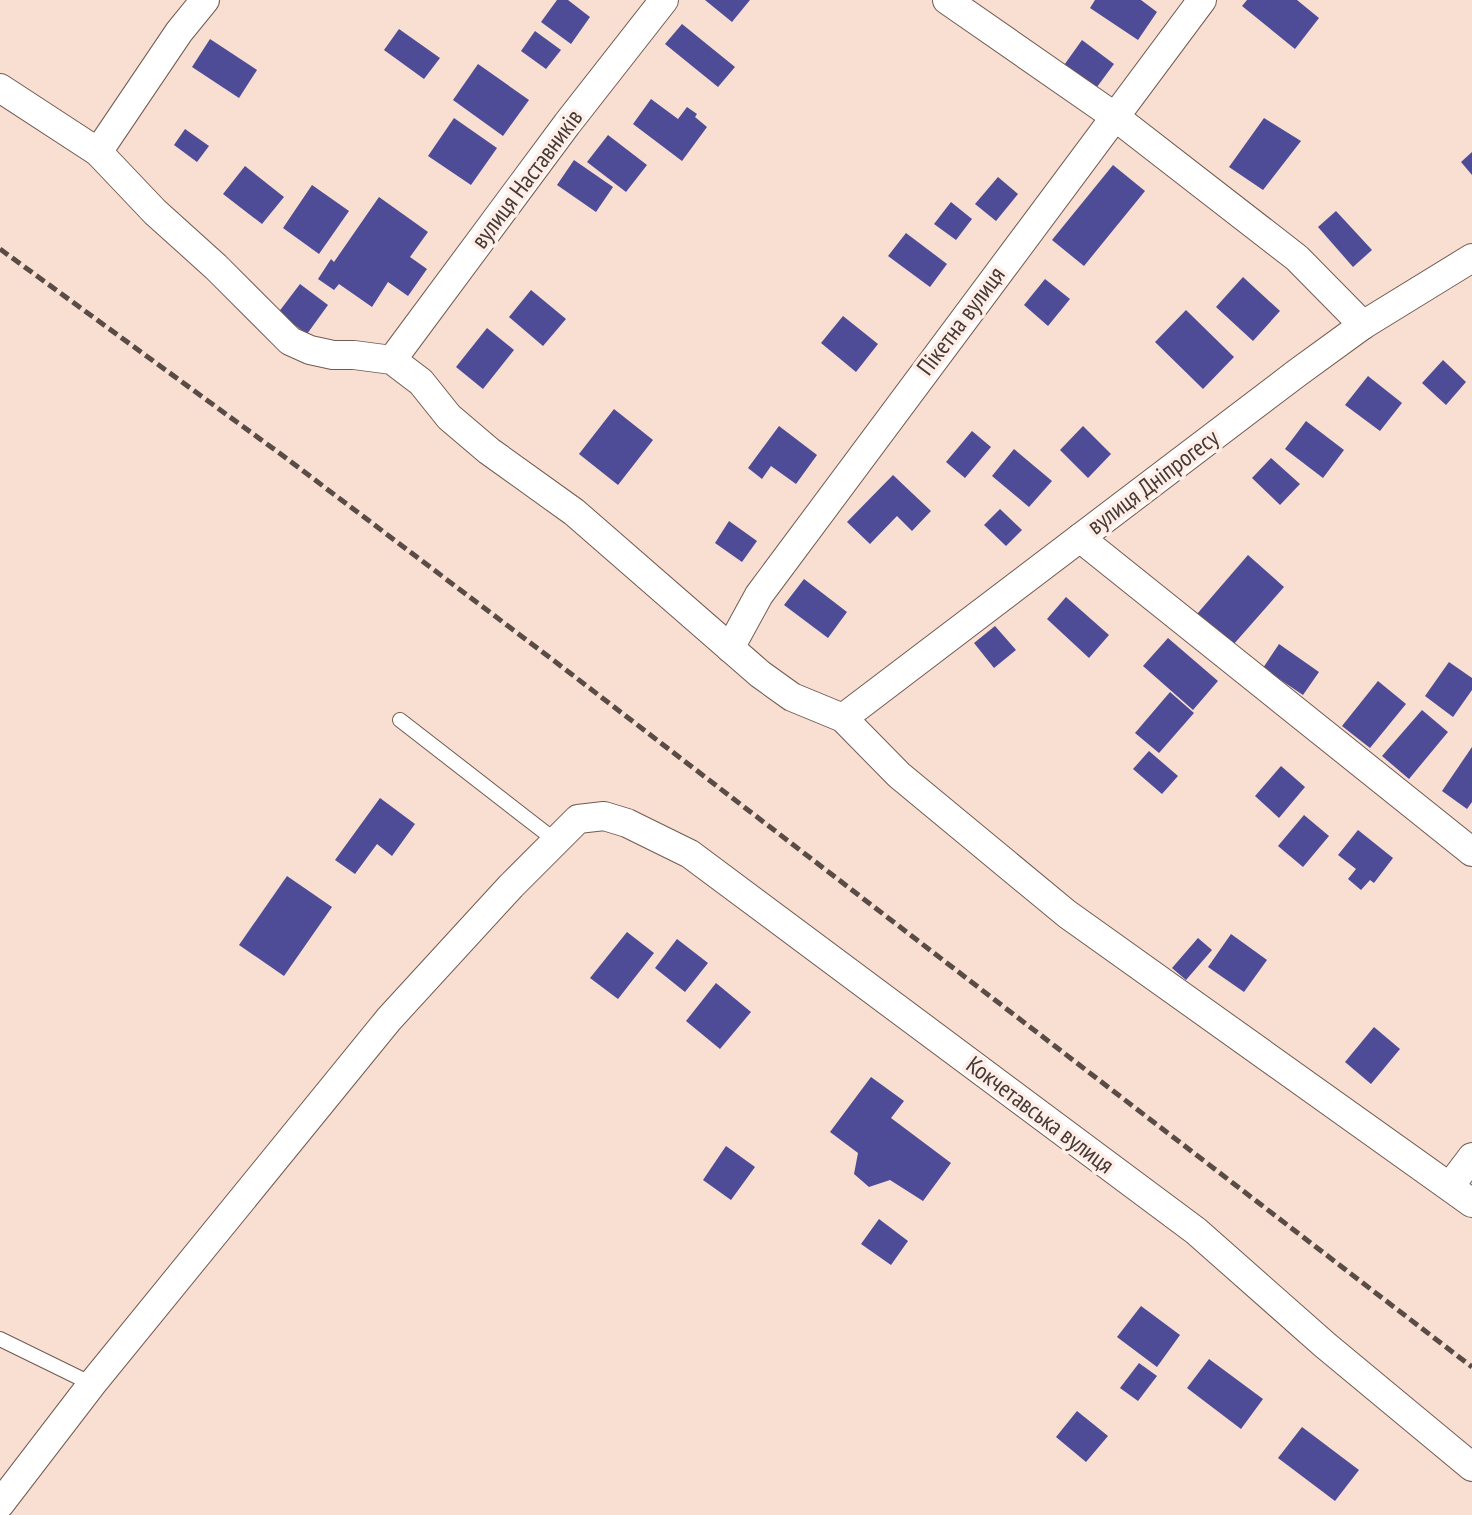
<svg xmlns="http://www.w3.org/2000/svg" width="1472" height="1515" font-family="'PT Sans Narrow',sans-serif">
<style>
.building{fill:#4f4c97}
.lines{fill:none;stroke-linecap:round;stroke-linejoin:round}
.lane-casing{stroke:#725b51;stroke-width:16}
.street-casing{stroke:#725b51;stroke-width:30}
.lane{stroke:#fff;stroke-width:14}
.street{stroke:#fff;stroke-width:28}
.rail{stroke:#594c47;stroke-width:5;stroke-dasharray:10 5;stroke-linecap:butt}
.labels{text-anchor:middle;stroke-width:7;stroke-linejoin:round;paint-order:stroke}
.street-label{font-size:24px;fill:#443935;stroke:#feeee7}
</style>
<rect width="100%" height="100%" fill="#f9ded2"/>
<g class="building">
<path d="M557,0h11l22,17 -19,27 -30,-22z"/>
<path d="M705,0h45l-18,22z"/>
<path d="M1095,0h46l16,12 -19,28 -48,-32z"/>
<path d="M1247,0h50l22,18 -24,31 -53,-43z"/>
<path d="M682,24l53,43 -17,20 -53,-43z"/>
<path d="M399,29l41,29 -16,21 -40,-29z"/>
<path d="M535,31l26,19 -15,19 -25,-18z"/>
<path d="M210,39l47,31 -18,28 -47,-31z"/>
<path d="M1082,40l32,24 -20,27 -32,-23z"/>
<path d="M478,64l51,36 -26,36 -50,-36z"/>
<path d="M651,99l27,20 9,-12 10,7 -2,3 12,10 -25,34 -49,-37z"/>
<path d="M454,118l43,30 -26,37 -43,-29z"/>
<path d="M1264,118l37,23 -38,49 -34,-23z"/>
<path d="M185,129l24,17 -12,16 -23,-17z"/>
<path d="M608,135l39,30 -21,27 -39,-30z"/>
<path d="M1472,152v23l-11,-13z"/>
<path d="M574,160l39,27 -17,25 -39,-27z"/>
<path d="M1113,165l32,26 -61,75 -32,-26z"/>
<path d="M245,166l39,31 -22,27 -39,-30z"/>
<path d="M998,177l20,17 -22,27 -21,-17z"/>
<path d="M312,185l37,26 -30,43 -36,-26z"/>
<path d="M379,197l49,35 -18,25 17,12 -19,27 -20,-14 -16,25 -33,-23 -5,6 -16,-11 13,-20 3,3z"/>
<path d="M951,202l21,17 -16,21 -22,-16z"/>
<path d="M1336,211l36,39 -19,17 -35,-40z"/>
<path d="M906,233l41,31 -17,23 -42,-31z"/>
<path d="M1243,277l37,34 -27,30 -37,-34z"/>
<path d="M1045,279l25,20 -22,27 -24,-21z"/>
<path d="M300,284l28,21 -21,29 -29,-21z"/>
<path d="M531,290l35,29 -23,27 -34,-29z"/>
<path d="M1186,310l48,47 -31,32 -48,-47z"/>
<path d="M843,316l35,28 -22,28 -35,-29z"/>
<path d="M487,328l27,22 -31,39 -27,-22z"/>
<path d="M1443,360l23,22 -20,23 -24,-22z"/>
<path d="M1368,376l34,27 -22,28 -35,-26z"/>
<path d="M614,409l39,31 -35,45 -39,-31z"/>
<path d="M1306,421l38,29 -21,28 -38,-29z"/>
<path d="M779,426l38,29 -21,29 -25,-18 -9,13 -14,-11z"/>
<path d="M1083,426l28,28 -23,24 -28,-28z"/>
<path d="M972,431l19,16 -26,31 -19,-16z"/>
<path d="M1014,449l38,32 -23,26 -37,-31z"/>
<path d="M1271,458l29,26 -20,21 -28,-27z"/>
<path d="M893,475l38,36 -19,20 -15,-15 -27,28 -23,-22z"/>
<path d="M1000,509l22,21 -16,16 -22,-21z"/>
<path d="M729,521l28,20 -15,21 -27,-19z"/>
<path d="M1248,555l36,32 -51,58 -36,-31z"/>
<path d="M804,579l43,33 -19,26 -44,-33z"/>
<path d="M1066,597l43,38 -20,23 -42,-39z"/>
<path d="M995,626l21,24 -22,18 -20,-25z"/>
<path d="M1168,638l50,43 -25,29 -50,-44z"/>
<path d="M1279,644l40,28 -16,23 -40,-27z"/>
<path d="M1449,662l23,16v12l-19,27 -28,-21z"/>
<path d="M1378,681l28,23 -36,44 -28,-22z"/>
<path d="M1170,692l24,21 -35,40 -24,-20z"/>
<path d="M1422,710l26,22 -39,47 -27,-23z"/>
<path d="M1472,747v55l-5,7 -25,-18z"/>
<path d="M1149,751l29,25 -16,18 -29,-25z"/>
<path d="M1281,766l24,21 -26,31 -24,-22z"/>
<path d="M380,798l35,26 -23,32 -15,-12 -22,30 -20,-14z"/>
<path d="M1304,815l25,21 -26,31 -25,-21z"/>
<path d="M1358,830l35,28 -19,25 -4,-3 -9,10 -13,-11 8,-10 -18,-14z"/>
<path d="M287,876l45,31 -48,69 -45,-31z"/>
<path d="M627,932l27,21 -36,46 -28,-21z"/>
<path d="M1231,934l36,26 -23,32 -36,-25z"/>
<path d="M1198,938l14,12 -26,30 -14,-12z"/>
<path d="M677,939l31,24 -23,29 -30,-24z"/>
<path d="M716,983l35,29 -31,37 -34,-28z"/>
<path d="M1374,1027l26,22 -29,35 -26,-22z"/>
<path d="M871,1077l33,24 -13,17 60,45 -28,38 -33,-21 -21,7 -15,-13 4,-21 -28,-21z"/>
<path d="M726,1146l29,21 -24,33 -28,-20z"/>
<path d="M879,1219l29,22 -17,24 -30,-21z"/>
<path d="M1141,1306l39,29 -23,32 -40,-30z"/>
<path d="M1209,1359l54,40 -22,30 -54,-41z"/>
<path d="M1139,1363l18,13 -19,25 -18,-13z"/>
<path d="M1077,1411l31,25 -22,26 -30,-25z"/>
<path d="M1302,1427l57,43 -24,31 -57,-43z"/>
</g>
<g class="lines">
<defs>
<g id="lane">
<path d="M400,720l156,121"/>
<path d="M0,1339l92,45"/>
</g>
<g id="street">
<path d="M947,0l167,116 183,142 66,67"/>
<path d="M0,88l98,64 57,60 61,55 74,74 20,9 23,5h21l38,5 29,22 28,35 40,34 85,61 186,162 32,23 51,21 56,57 168,139 405,289"/>
<path d="M98,152l81,-120 26,-32"/>
<path d="M392,360l175,-236 97,-124"/>
<path d="M1080,538l392,314"/>
<path d="M730,648l29,-53 443,-595"/>
<path d="M843,718l454,-345 66,-48 109,-67"/>
<path d="M1450,1186l22,-29"/>
<path d="M0,1504l92,-120 297,-365 122,-133 67,-67 26,-3 23,7 63,31 506,377 129,114 147,122"/>
</g>
</defs>
<use href="#lane" class="lane-casing"/>
<use href="#street" class="street-casing"/>
<use href="#lane" class="lane"/>
<use href="#street" class="street"/>
<path class="rail" d="M0,249l282,206 271,205 919,707"/>
</g>
<g class="labels">
<g class="street-label">
<text transform="translate(527 179) rotate(-53)" y="8">вулиця Наставників</text>
<text transform="translate(961 321) rotate(-53)" y="8">Пікетна вулиця</text>
<text transform="translate(1153 482) rotate(-37)" y="8">вулиця Дніпрогесу</text>
<text transform="translate(1040 1115) rotate(37)" y="8">Кокчетавська вулиця</text>
</g>
</g>
</svg>
